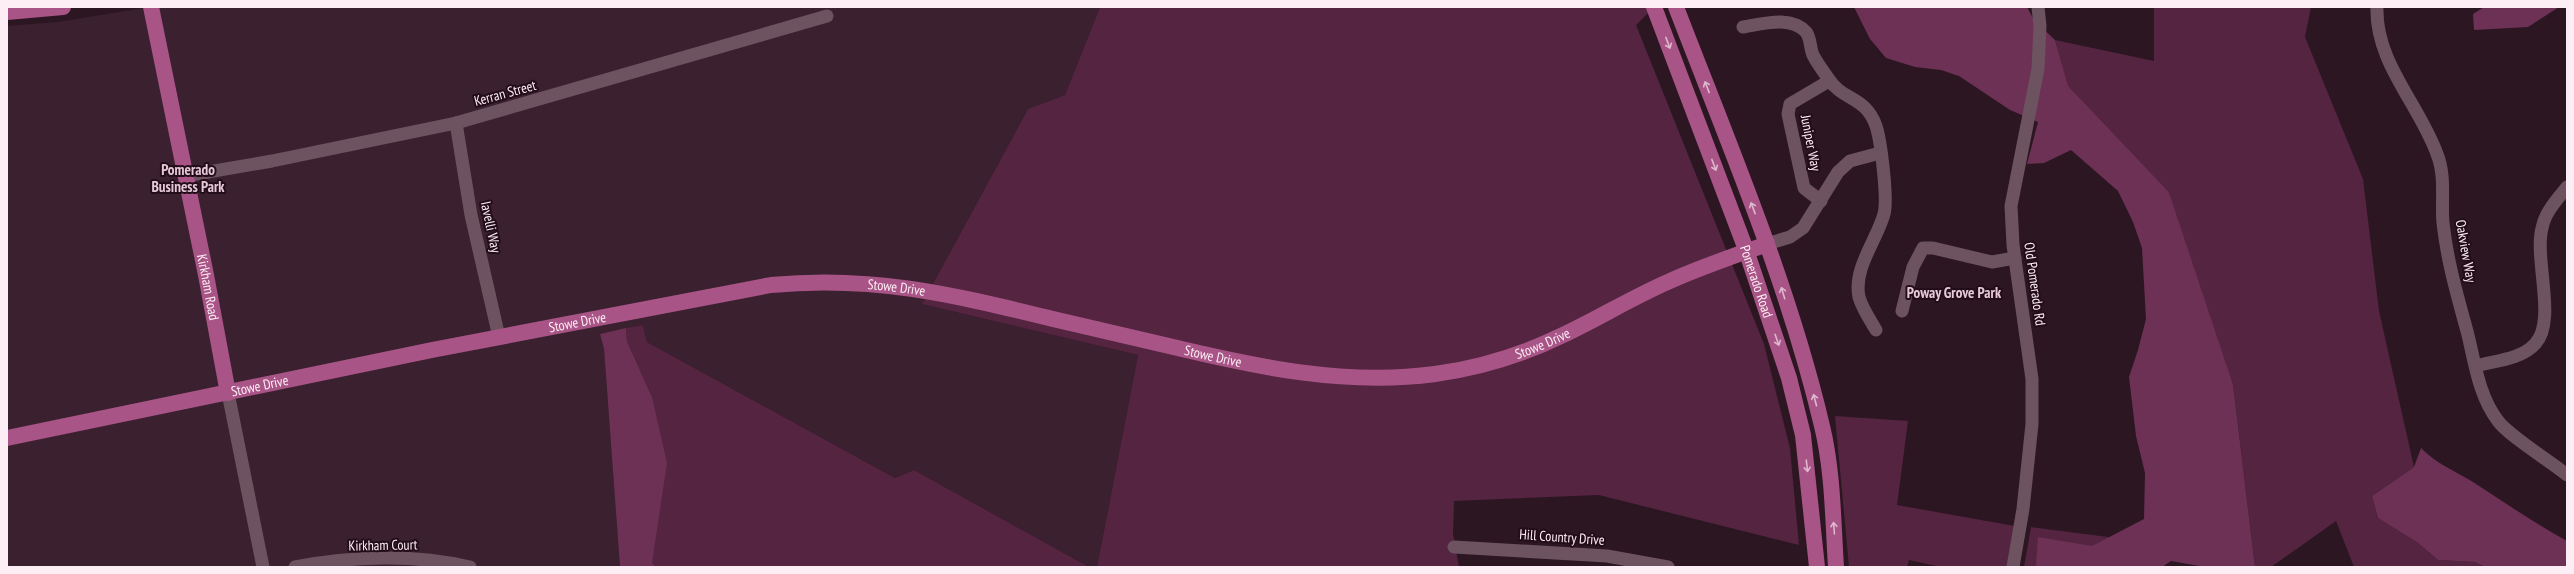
<svg xmlns="http://www.w3.org/2000/svg" width="2574" height="574" font-family="'PT Sans Narrow',sans-serif">
<style>
.built{fill:#3b202f}
.green{fill:#542440}
.forest{fill:#6c3154}
.lines{fill:none;stroke-linecap:round;stroke-linejoin:round}
.minor{stroke:#6d5360;stroke-width:13}
.major{stroke:#a85486;stroke-width:16}
.oneway{stroke:#dfb7ce}
.labels{text-anchor:middle;stroke-width:4;stroke-linejoin:round;paint-order:stroke}
.street-label{font-size:14px;fill:#fdedf5;stroke:#220d19}
.neighbourhood-label{font-size:15px;font-weight:bold;fill:#e6c8d7;stroke:#220d19}
</style>
<rect width="100%" height="100%" fill="#2c1622"/>
<path class="built" d="M150,7h950l-35,88 -37,14 -106,195 216,51 -41,212h-8l-175,-97 -19,8 -248,-136 -4,-17 -43,9 4,15 16,218h-613v-541l51,-4z"/>
<g class="green">
<path d="M1100,7h554l-18,18 128,319 26,104 9,97 -200,-50 -145,6 -1,33 6,33h-362l41,-212 -216,-51 106,-195 37,-14z"/>
<path d="M2154,7h157l-6,30 58,142 16,132 35,156 -42,29 6,22 40,25 20,17 37,2 10,5h-131l-18,-46 -65,46h-16l-22,-183 -64,-192 -102,-106 -12,-46 99,21z"/>
<path d="M643,325l4,17 248,136 19,-8 175,97h-433l-4,-4v-166l-25,-56 -1,-13z"/>
<path d="M1835,416l73,5 -11,84 118,21 -8,41h-66l-32,-7 -2,7h-58z"/>
<path d="M2031,527l93,12 -10,28h-90z"/>
</g>
<g class="forest">
<path d="M1854,7h173l7,13 21,20 13,46 101,106 64,192 22,183h-50l-34,-6 -9,6h-126l2,-30 54,9 52,-27 1,-46 -9,-37 -7,-59 9,-27 8,-31 -4,-71 -9,-26 -15,-31 -47,-41 -27,13 -17,1 11,-42 -28,-12 -51,-34 -18,-6 -26,-3 -29,-9 -16,-19z"/>
<path d="M2484,7h75l-31,20 -54,3 -1,-16z"/>
<path d="M626,328l1,13 25,56 15,66 -15,100 4,4h-36l-16,-218 -4,-15z"/>
<path d="M2421,448c14,15 34,23 52,34 31,20 61,41 94,59v26h-82l-10,-5 -37,-2 -20,-17 -40,-25 -6,-22 42,-29z"/>
</g>
<g class="lines">
<g class="minor">
<path d="M2377,7c-2,55 42,97 60,147 9,22 4,46 6,69 4,38 15,75 25,112 7,29 11,61 30,86 11,15 52,40 69,54"/>
<path d="M1743,27c19,-3 48,-12 63,5 5,6 4,17 7,23 4,8 10,16 15,23 14,23 38,18 48,48 5,15 12,73 8,88 -7,26 -31,54 -25,83 3,11 11,23 17,33"/>
<path d="M456,123l15,92 28,122"/>
<path d="M185,176l87,-15 184,-38 371,-107"/>
<path d="M1821,201l-17,-13 -16,-74 2,-10 39,-23"/>
<path d="M1767,244l23,-7 13,-9 35,-56 12,-11 30,-8"/>
<path d="M1902,311l11,-44 10,-19h10l59,14 23,-4"/>
<path d="M2476,366c18,-5 46,-7 59,-22 22,-23 -1,-84 7,-116 3,-16 15,-28 25,-41"/>
<path d="M228,393l35,174"/>
<path d="M1454,547l153,9 61,11"/>
<path d="M295,567c56,-11 120,-13 175,0"/>
<path d="M2013,567l10,-58 9,-85v-45l-19,-134 -2,-39 27,-137 2,-43 -2,-19"/>
</g>
<g class="major">
<path id="s1" d="M151,7l55,268 22,118"/>
<path id="s2" d="M1654,7l91,240 44,131 14,57 14,132"/>
<path d="M1676,7c53,138 112,275 146,419 11,45 11,95 14,141"/>
<path d="M7,12l56,-5"/>
<path id="s3" d="M7,438l425,-88 339,-65c103,-10 183,10 282,34 38,9 77,18 116,27 88,21 175,40 266,28 44,-6 89,-20 128,-39 36,-17 70,-38 107,-54 31,-14 64,-25 97,-37"/>
</g>
</g>
<defs><path id="oneway-shaft" d="M-6 0H5M1.5-3L5.5 0L1.5 3" fill="none" stroke-width="1.6" stroke-linecap="round" stroke-linejoin="round"/></defs>
<g class="oneway">
<use href="#oneway-shaft" transform="translate(1668 43) rotate(69)"/>
<use href="#oneway-shaft" transform="translate(1707 87) rotate(-111)"/>
<use href="#oneway-shaft" transform="translate(1714 165) rotate(69)"/>
<use href="#oneway-shaft" transform="translate(1753 208) rotate(-111)"/>
<use href="#oneway-shaft" transform="translate(1783 293) rotate(-107)"/>
<use href="#oneway-shaft" transform="translate(1777 340) rotate(71)"/>
<use href="#oneway-shaft" transform="translate(1815 400) rotate(-105)"/>
<use href="#oneway-shaft" transform="translate(1807 466) rotate(83)"/>
<use href="#oneway-shaft" transform="translate(1834 528) rotate(-94)"/>
</g>
<g class="labels">
<g class="street-label">
<text transform="translate(505 93) rotate(-15)" y="5">Kerran Street</text>
<text transform="translate(1811 143) rotate(79)" y="5">Juniper Way</text>
<text transform="translate(491 227) rotate(78)" y="5">Iavelli Way</text>
<text transform="translate(2466 251) rotate(80)" y="5">Oakview Way</text>
<text dy="5" stroke="none"><textPath href="#s2" startOffset="293">Pomerado Road</textPath></text>
<text transform="translate(2035 284) rotate(82)" y="5">Old Pomerado Rd</text>
<text dy="5" stroke="none"><textPath href="#s1" startOffset="286">Kirkham Road</textPath></text>
<text dy="5" stroke="none"><textPath href="#s3" startOffset="905">Stowe Drive</textPath></text>
<text dy="5" stroke="none"><textPath href="#s3" startOffset="582">Stowe Drive</textPath></text>
<text dy="5" stroke="none"><textPath href="#s3" startOffset="1565">Stowe Drive</textPath></text>
<text dy="5" stroke="none"><textPath href="#s3" startOffset="1229">Stowe Drive</textPath></text>
<text dy="5" stroke="none"><textPath href="#s3" startOffset="258">Stowe Drive</textPath></text>
<text transform="translate(1562 537) rotate(4)" y="5">Hill Country Drive</text>
<text transform="translate(383 545) rotate(-1)" y="5">Kirkham Court</text>
</g>
<g class="neighbourhood-label">
<text x="188" y="175">Pomerado<tspan x="188" dy="17">Business Park</tspan></text>
<text x="1954" y="298">Poway Grove Park</text>
</g>
</g>
<rect width="2574" height="574" fill="none" stroke="#fdedf5" stroke-width="16"/>
</svg>
